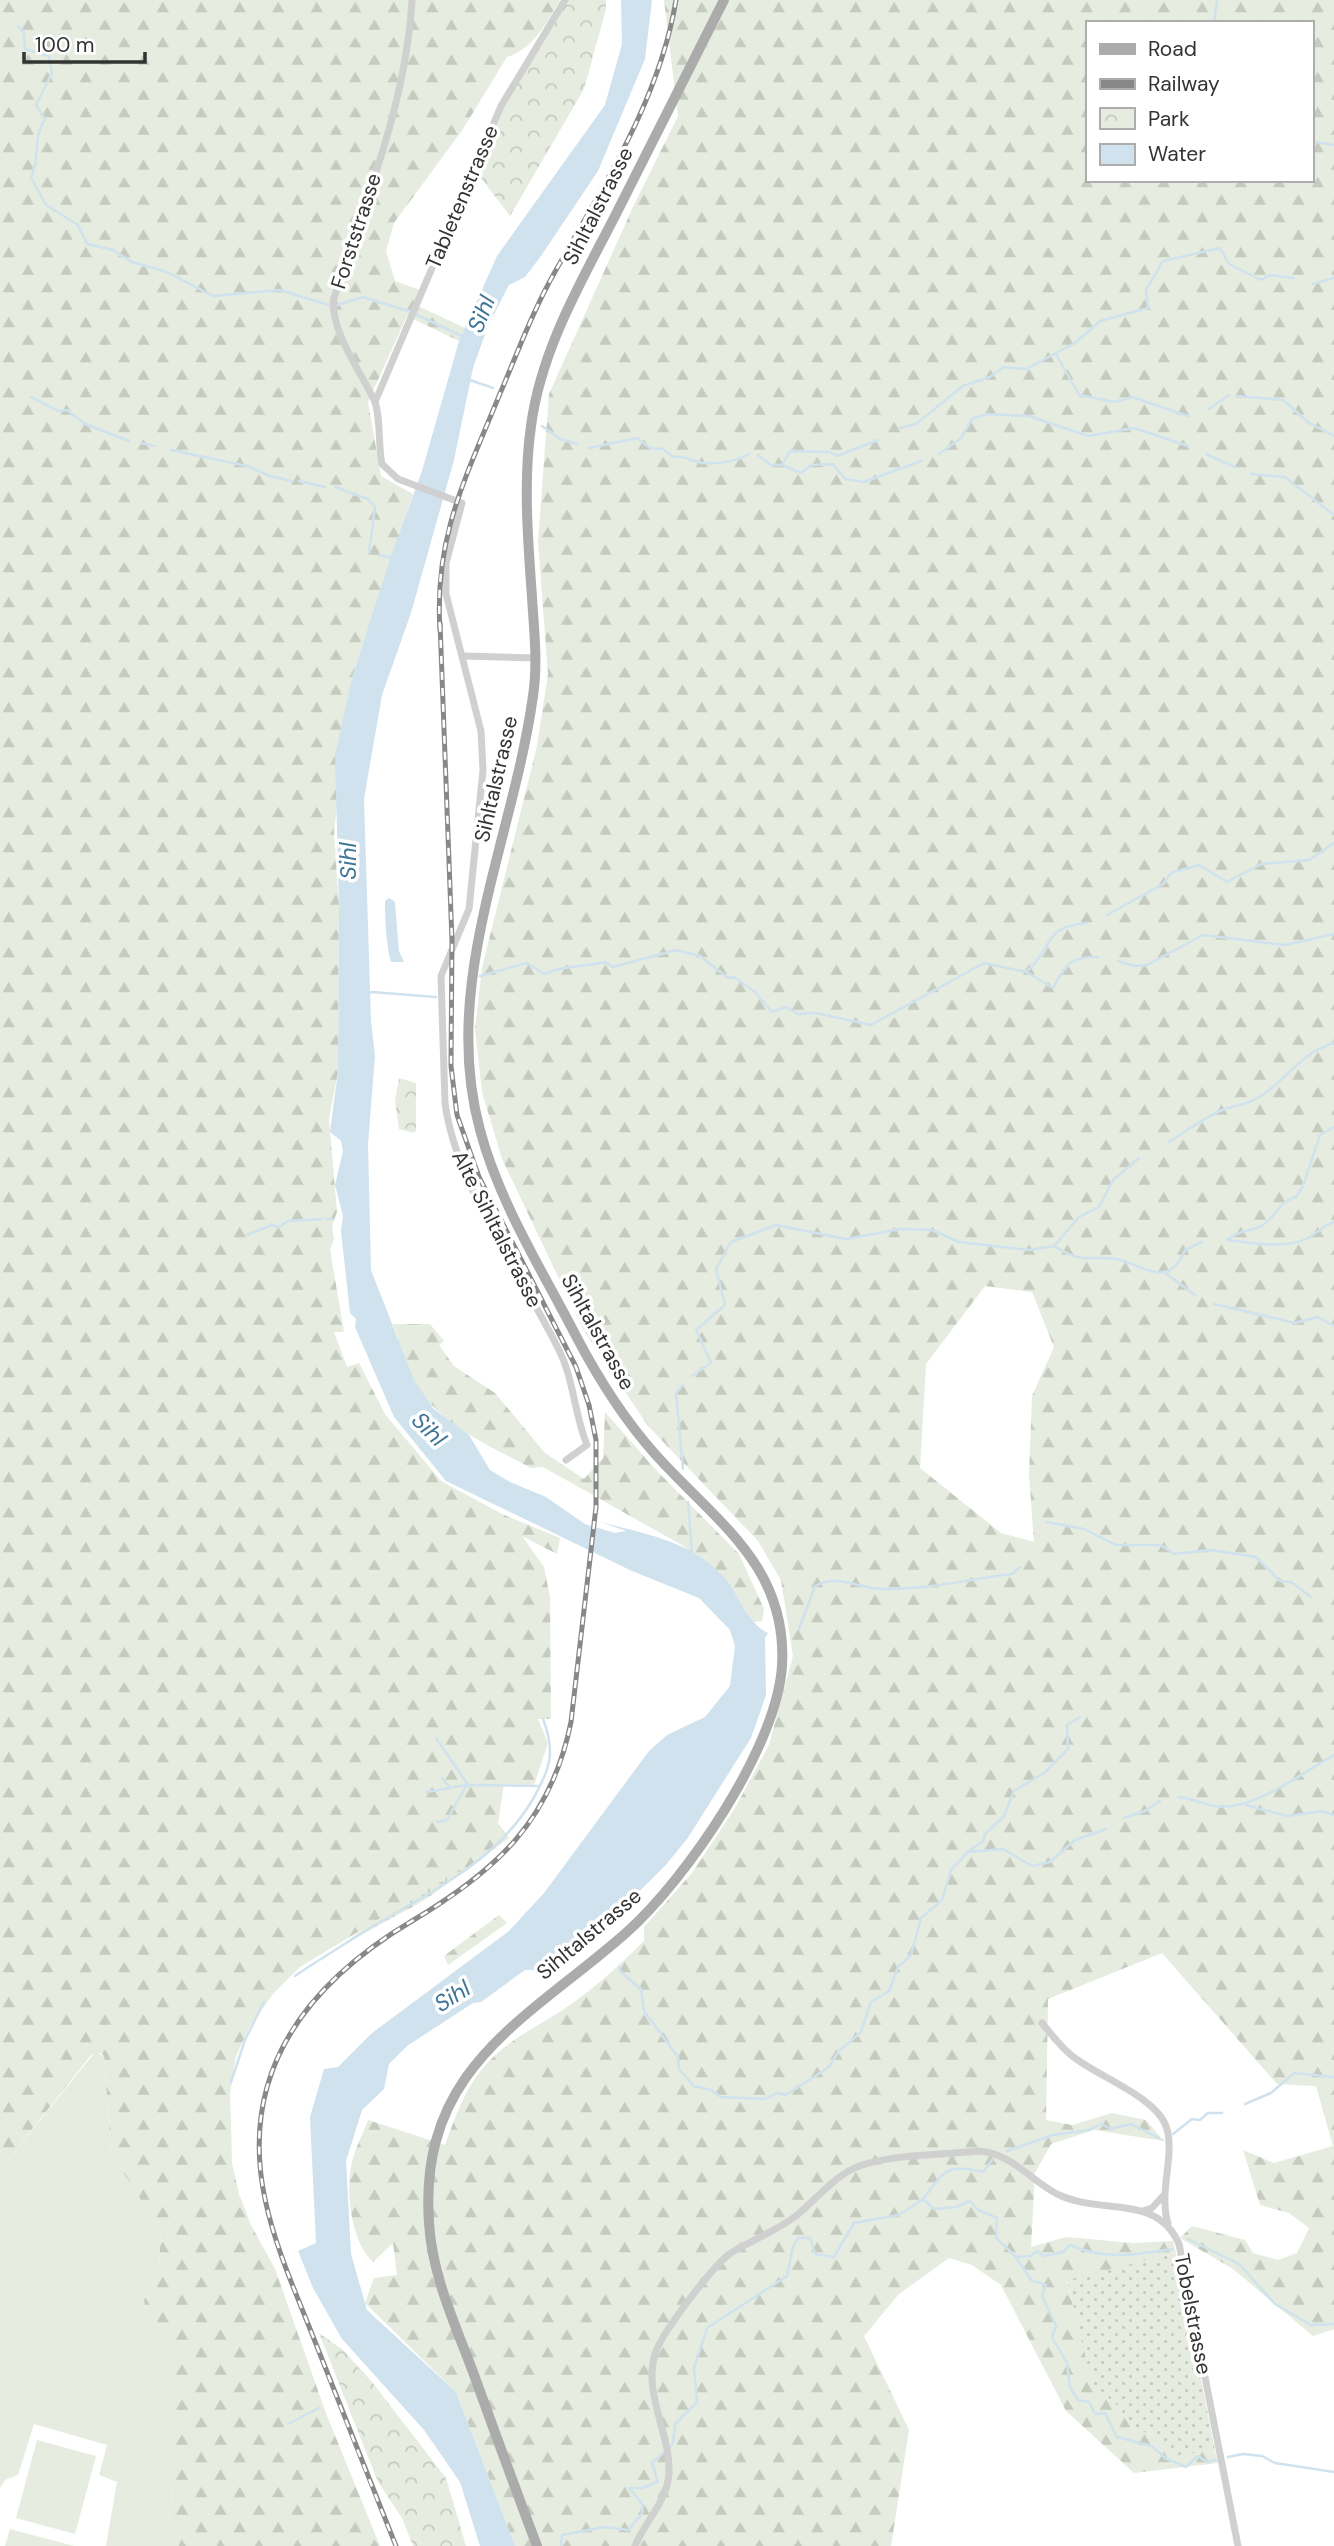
<svg xmlns="http://www.w3.org/2000/svg" width="1334" height="2546" font-family="'DM Sans',sans-serif">
<style>
.grass{fill:#e6ecdf}
.forest{fill:url(#forest-firs);fill-rule:evenodd}
.wetland{fill:url(#wetland-marsh)}
.park{fill:url(#park-crowns)}
.garden{fill:url(#garden-dots)}
.water{fill:#cfe2ee}
.lines{fill:none;stroke-linecap:round;stroke-linejoin:round}
.stream{stroke:#cfe2ee;stroke-width:2.5}
.minor{stroke:#d0d0d0;stroke-width:7}
.primary{stroke:#ababab;stroke-width:10}
.rail-casing{stroke:#888;stroke-width:5}
.rail{stroke:#fff;stroke-width:2.5;stroke-dasharray:8;stroke-linecap:butt}
.labels{text-anchor:middle;stroke-width:7;stroke-linejoin:round;paint-order:stroke}
.street-label{font-size:21px;fill:#333;stroke:#fff}
.water-label{font-size:23px;font-style:italic;fill:#3f7597;stroke:#fff}
</style>
<defs>
<pattern id="forest-firs" width="22" height="20" patternUnits="userSpaceOnUse" patternTransform="scale(1.75)"><rect width="22" height="20" fill="#e6ecdf"/><path d="M5 1l3.5 6h-7zM16 11l3.5 6h-7z" fill="#c6cbc0"/></pattern>
<pattern id="wetland-marsh" width="20" height="14" patternUnits="userSpaceOnUse" patternTransform="scale(1.75)"><rect width="20" height="14" fill="#e6ecdf"/><path d="M1 5h8M5 5V1M11 12h8M15 12V8" fill="none" stroke="#c6cbc0"/></pattern>
<pattern id="park-crowns" width="20" height="18" patternUnits="userSpaceOnUse" patternTransform="scale(1.75)"><rect width="20" height="18" fill="#e6ecdf"/><path d="M2 6a3 3 0 1 1 6 0M12 15a3 3 0 1 1 6 0" fill="none" stroke="#c6cbc0"/></pattern>
<pattern id="garden-dots" width="8" height="8" patternUnits="userSpaceOnUse" patternTransform="scale(1.75)"><rect width="8" height="8" fill="#e6ecdf"/><path d="M2 2h.1M6 6h.1" fill="none" stroke="#c6cbc0" stroke-width="1.8" stroke-linecap="round"/></pattern>
</defs>
<rect width="100%" height="100%" fill="#fff"/>
<g class="grass">
<path d="M95,2052l9,4 7,97 50,79 -2,32 -15,36 2,17 23,39 6,116 -7,59 11,15h-73l11,-64 -18,-7 8,-30 -73,-21 -16,51 -13,5 -5,8v-318z"/>
<path d="M37,2440l59,16 -21,78 -59,-16z"/>
<path d="M10,2529l64,17h-69z"/>
</g>
<g class="forest">
<path d="M0,0h560c-13,23 -27,49 -53,57l-44,72 -69,94 -8,28 9,30 25,9 -6,14 51,24 -6,13 -52,-25 -39,86 13,74 32,18 -61,184 -18,153 5,75 -1,166 -9,47 8,93 -5,14 2,13 -4,11 14,82h-10l13,35 12,-4 26,51 56,67 61,33 58,24 -3,16 -35,-18 22,31 6,30 1,122h-13l10,24 -14,42 -30,-1 -6,39 11,15 -45,33h-5l-159,96 -27,27 -23,32 -14,30 -6,38 2,69 7,31 12,31 24,44 52,147 53,130h-201l-11,-15 7,-59 -7,-54 1,-62 -23,-39 -2,-17 15,-36 2,-32 -50,-79 -7,-97 -3,-3 -10,2 -91,115z"/>
<path d="M664,0h670v2329l-21,7 -80,-67 -53,-31 12,-12 53,14 8,13 25,7 19,-7 12,-25 -20,-15 -29,-8 -17,-55 31,13 59,-17 -17,-60 -39,-2 -115,-131 -114,46 -2,121 26,5 40,-12 34,7 18,21 -70,-11 -43,14 -16,29 -4,74 35,-10 67,6 40,-2 3,12 -109,28 26,103 26,23 12,21 19,6 29,20 36,-4 3,13 -84,10 -68,-62 -65,-126 -29,-20 -23,-7 -50,36 -35,42 45,94 -18,116h-376l-59,-154 -91,-89 9,-25 23,-3 -4,-32 -20,19c-22,-20 -28,-71 -21,-100 3,-14 11,-28 16,-42l77,25c10,-27 19,-55 38,-77 25,-30 57,-42 87,-63 27,-19 51,-41 74,-64v-14l48,-54 43,-65 34,-63 24,-89 -12,-76 -23,-39 -110,-115 -65,-97 -81,-170 -20,-67 -7,-63 7,-61 55,-222 11,-72 -10,-132 11,-148 84,-187 45,-91zM1087,23h224v157h-224zM985,1286l47,6 22,55 -22,49 -3,79 5,67 -33,-9 -81,-65 6,-104z"/>
<path d="M393,1324h37l14,17 -5,4 15,21 41,27 50,60 39,26 19,-21 2,-46 51,58 83,84 25,55 -2,12 -9,1 -33,-49 -40,-29 -137,-77 -12,1c-42,-23 -93,-43 -117,-88 -9,-17 -14,-38 -21,-56z"/>
<path d="M499,1915l8,8 -59,42 -4,-9z"/>
</g>
<path class="wetland" d="M459,1870l5,1 -39,29 -86,47 30,-22z"/>
<g class="park">
<path d="M566,0h40v9l-22,80 -74,127 -35,-46 28,-65z"/>
<path d="M399,1078l17,5v48l-3,2 -14,-4 -4,-28z"/>
<path d="M319,2333l24,17 29,32 74,96 20,68h-53l-11,-28 -24,-36z"/>
</g>
<path class="garden" d="M1176,2253l39,197 -36,5 -29,-21 -19,-6 -12,-21 -27,-23 -25,-104z"/>
<g class="water">
<path d="M621,0h31l-7,59 -47,112 -57,85 -16,21 -16,8 -21,41 -15,42 -19,92 -43,153 -29,82 -18,104 7,222 4,35 -7,88 3,126 43,110 20,29 35,26 21,35 20,12 36,15 39,27 30,9 11,-2 -25,-9c43,12 87,18 120,52 18,18 23,47 47,59l-3,5 1,57 -15,43 -64,101 -22,27 -52,51 -69,53h-19l-44,32 -8,1 -66,43 -18,18 -5,25 -22,21 -16,51 5,93 16,56 89,82 59,154h-35l-20,-64 -36,-52 -82,-91 -29,-51 -15,-37 18,-8 -6,-126 14,-48 14,-2 34,-34 137,-102 35,-38 105,-142 18,-16 38,-18 25,-31 5,-40 -5,-16 -31,-32 -67,-27 -186,-90 -52,-64 -39,-90 1,-8 -6,-6 -9,-82 2,-15 -8,-31 8,-34 -2,-10 -11,-9 8,-60 1,-166 -4,-150 17,-78 37,-116 33,-91 37,-130 38,-85 108,-151 17,-61z"/>
<path d="M389,898l6,4 4,49 5,11h-13c-5,-17 -6,-43 -6,-61z"/>
</g>
<g class="lines">
<g class="stream">
<path d="M1217,23l-3,-2 3,-21"/>
<path d="M18,26l6,6 1,17 24,7 3,17 -16,32 9,14c-13,19 -4,37 -14,58l15,28 32,20 9,19 26,6 19,12 35,10 46,24 67,-6 49,15"/>
<path d="M1311,141l23,4"/>
<path d="M1313,284l21,-6"/>
<path d="M337,305l26,-8 45,14"/>
<path d="M415,314l47,22"/>
<path d="M1056,354l23,41 36,7 17,-5 56,19"/>
<path d="M470,380l23,8"/>
<path d="M1236,396l47,4 26,23 25,13"/>
<path d="M31,397l27,14 9,-1 18,14 44,17"/>
<path d="M1209,409l20,-14"/>
<path d="M542,426l18,13 18,5"/>
<path d="M900,428l16,-4 47,-38 27,-9 14,-10 22,2 49,-26 25,-22 48,-13 -2,-18 17,-29 57,-13 9,16 32,16 9,-5 24,3"/>
<path d="M141,443l14,3"/>
<path d="M589,448l48,-10 13,10 13,1 10,8c10,-1 12,1 21,4 16,5 41,1 55,-7"/>
<path d="M171,450l76,16 23,10 22,5"/>
<path d="M939,454l22,-16 11,-19 14,-5 43,2 59,20 46,-8 54,18"/>
<path d="M1206,454l29,13"/>
<path d="M758,455l13,10h11l8,-14 39,1 8,4 41,-16"/>
<path d="M782,465l19,8 10,-8 22,-1 12,15 19,3 57,-21"/>
<path d="M1251,474l34,3 49,38"/>
<path d="M304,483l-5,-2 26,6"/>
<path d="M335,487l30,11"/>
<path d="M367,498l8,9 -6,46"/>
<path d="M379,555l14,3"/>
<path d="M1107,915l56,-31 8,-11 28,-8 28,17 34,-18 48,-4 25,-17"/>
<path d="M1118,961l16,5 13,-1 56,-30 82,10 49,-11"/>
<path d="M1026,972c30,-26 15,-45 61,-49"/>
<path d="M480,976l47,-13 17,11c20,-9 40,-7 61,-12l8,5 63,-17 24,6 28,22 6,-1 21,15 17,20 14,-5 12,7 18,-1 55,12 113,-62 42,9 27,16c13,-23 17,-32 45,-31"/>
<path d="M367,994l5,-2 64,5"/>
<path d="M1169,1142c16,-10 33,-23 51,-31 11,-5 25,-6 36,-12 30,-17 43,-46 78,-56"/>
<path d="M327,1219h5"/>
<path d="M247,1235l25,-10 7,2 9,-6 34,-2"/>
<path d="M1227,1240c11,-9 18,-8 30,-12 18,-7 21,-27 39,-31l7,-11 17,-51 14,-8"/>
<path d="M1228,1240c21,3 58,9 78,-1 11,-5 16,-13 28,-17"/>
<path d="M1054,1246l25,-29 20,-10 14,-27 26,-22"/>
<path d="M1164,1272l31,23"/>
<path d="M1214,1304l81,19 23,-6 16,9"/>
<path d="M692,1376l19,-13 -15,-33 29,-25 -9,-36 15,-27 45,-17 70,14 55,-10 31,1 27,12 70,8 25,-4c30,19 32,9 62,13 25,4 52,33 69,-9l17,-8"/>
<path d="M683,1385l-7,8 7,76"/>
<path d="M688,1502l4,53"/>
<path d="M1046,1522l38,7 32,16h45l13,9 36,-4 46,7 24,24 11,1 20,15"/>
<path d="M799,1629l16,-43c24,-13 43,3 68,3 42,1 87,-10 129,-15l8,-7"/>
<path d="M436,1738l32,47"/>
<path d="M442,1778l7,8"/>
<path d="M427,1792l39,-7 72,1"/>
<path d="M1178,1797c14,1 23,7 37,9 37,6 87,-33 119,-51"/>
<path d="M1246,1805l41,11 35,-5 12,4"/>
<path d="M1124,1818l21,-7 15,-10"/>
<path d="M437,1822l10,-2 19,-34"/>
<path d="M969,1851l14,-10 2,-7 19,-18 10,-25 30,-18 24,-24 -1,-24 13,-8"/>
<path d="M619,1967l2,5 20,17 3,22 34,46 1,12 15,17 17,4 10,7 44,2 12,-6 9,2 43,-28 9,-15 23,-20 10,-30 18,-11 9,-24 13,-12 10,-37 21,-18 9,-30 17,-18 35,-3 29,17 18,-4 25,-22 31,-11"/>
<path d="M295,1976c25,-17 51,-33 77,-49 60,-36 124,-65 161,-128 17,-30 23,-47 10,-80"/>
<path d="M231,2082l14,-42 19,-38"/>
<path d="M1245,2104l26,-11 23,-20 40,4"/>
<path d="M1173,2134l19,-15 8,1 8,-7h14"/>
<path d="M1007,2151l46,-16 36,-5 12,-6 10,5 20,-5 28,14"/>
<path d="M923,2199c22,-28 22,-36 60,-27l9,-12"/>
<path d="M1188,2239l51,25 36,40 36,21 23,-1"/>
<path d="M1016,2257l14,-1 8,-5 5,5 20,-4 7,-7c33,15 67,10 102,4"/>
<path d="M288,2424l31,-16"/>
<path d="M669,2448l4,-5 2,-19 22,-22 -3,-34 13,-40 80,-52 6,-29 5,-9h12l5,16 19,3 20,-34 45,-8 24,-16 11,10 22,-2 14,-6 8,9 19,8 -1,20 20,19 15,23 15,5 -4,11 14,30 -4,11 15,26 3,24 8,13 11,2 6,12 10,-1 12,24 35,9 13,12 21,9 12,-11 9,6 9,-2"/>
<path d="M1228,2457l15,-3 19,2 13,7 59,9"/>
<path d="M561,2546l1,-11 43,-8 23,3 14,-16 1,-9 -14,-17h13l16,-6 -6,-19 12,-11"/>
</g>
<g class="minor">
<path d="M412,0c-6,105 -47,202 -79,301 1,37 26,67 41,99 7,15 4,46 8,64l16,15 64,24 -16,60v31l35,137 2,39 -14,139 -28,67 4,127c11,83 76,170 113,245 16,31 16,65 29,97l-21,15"/>
<path d="M375,402l126,-296 64,-106"/>
<path d="M463,656l73,2"/>
<path d="M1042,2023c9,11 18,23 29,32 25,21 84,41 95,71 10,28 -8,65 2,97"/>
<path d="M1143,2211l9,-3 11,-12"/>
<path d="M635,2546c10,-24 32,-45 34,-72 2,-40 -26,-79 -14,-120 6,-20 58,-89 76,-101 21,-13 45,-22 65,-37 21,-17 39,-42 66,-51 36,-11 79,-10 116,-14 32,1 52,29 79,43 45,22 100,-1 122,50l59,302"/>
</g>
<path class="primary" d="M537,2546c-22,-58 -43,-116 -64,-174 -18,-48 -41,-97 -44,-149 -11,-157 100,-204 198,-291 60,-54 150,-185 155,-266 6,-101 -68,-146 -127,-212 -32,-36 -57,-76 -79,-118 -34,-66 -77,-134 -96,-206 -40,-146 33,-290 53,-434 5,-33 1,-66 -1,-99 -4,-56 -9,-115 -1,-171 10,-76 49,-142 84,-210 36,-72 73,-144 109,-216"/>
<defs>
<g id="rail">
<path d="M440,630c-6,-92 25,-151 59,-234 18,-42 34,-86 57,-126 48,-85 104,-172 120,-270"/>
<path d="M396,2546c-28,-69 -55,-138 -82,-207 -18,-46 -39,-92 -49,-140 -27,-128 43,-216 147,-278 84,-50 139,-100 159,-199l25,-215v-67l-7,-35 -13,-38 -97,-190 -22,-62 -6,-49 1,-125 -12,-318"/>
</g>
</defs>
<use href="#rail" class="rail-casing"/>
<use href="#rail" class="rail"/>
</g>
<g class="labels">
<g class="street-label">
<text transform="translate(462 197) rotate(-67)" y="7">Tabletenstrasse</text>
<text transform="translate(598 206) rotate(-63)" y="7">Sihltalstrasse</text>
<text transform="translate(356 231) rotate(-72)" y="7">Forststrasse</text>
<text transform="translate(496 779) rotate(-77)" y="7">Sihltalstrasse</text>
<text transform="translate(497 1229) rotate(63)" y="7">Alte Sihltalstrasse</text>
<text transform="translate(598 1332) rotate(61)" y="7">Sihltalstrasse</text>
<text transform="translate(589 1934) rotate(-40)" y="7">Sihltalstrasse</text>
<text transform="translate(1193 2314) rotate(79)" y="7">Tobelstrasse</text>
</g>
<g class="water-label">
<text transform="translate(481 314) rotate(-68)" y="8">Sihl</text>
<text transform="translate(348 861) rotate(-90)" y="8">Sihl</text>
<text transform="translate(429 1429) rotate(45)" y="8">Sihl</text>
<text transform="translate(452 1996) rotate(-32)" y="8">Sihl</text>
</g>
</g>
<rect x="1086" y="21" width="228" height="161" fill="#ffffff" stroke="#adadad" stroke-width="2"/>
<rect x="1100" y="44" width="35" height="10" fill="#ababab" stroke="#adadad" stroke-width="2"/>
<text x="1148" y="56" font-size="21" fill="#333333">Road</text>
<rect x="1100" y="79" width="35" height="10" fill="#888888" stroke="#adadad" stroke-width="2"/>
<text x="1148" y="91" font-size="21" fill="#333333">Railway</text>
<rect x="1100" y="108" width="35" height="21" fill="url(#park-crowns)" stroke="#adadad" stroke-width="2"/>
<text x="1148" y="126" font-size="21" fill="#333333">Park</text>
<rect x="1100" y="144" width="35" height="21" fill="#cfe2ee" stroke="#adadad" stroke-width="2"/>
<text x="1148" y="161" font-size="21" fill="#333333">Water</text>
<path d="M24 52v10h121v-10" fill="none" stroke="#333333" stroke-width="3.5"/>
<text x="35" y="52" font-size="21" fill="#333333" stroke="#ffffff" stroke-width="5" paint-order="stroke">100 m</text>
</svg>
